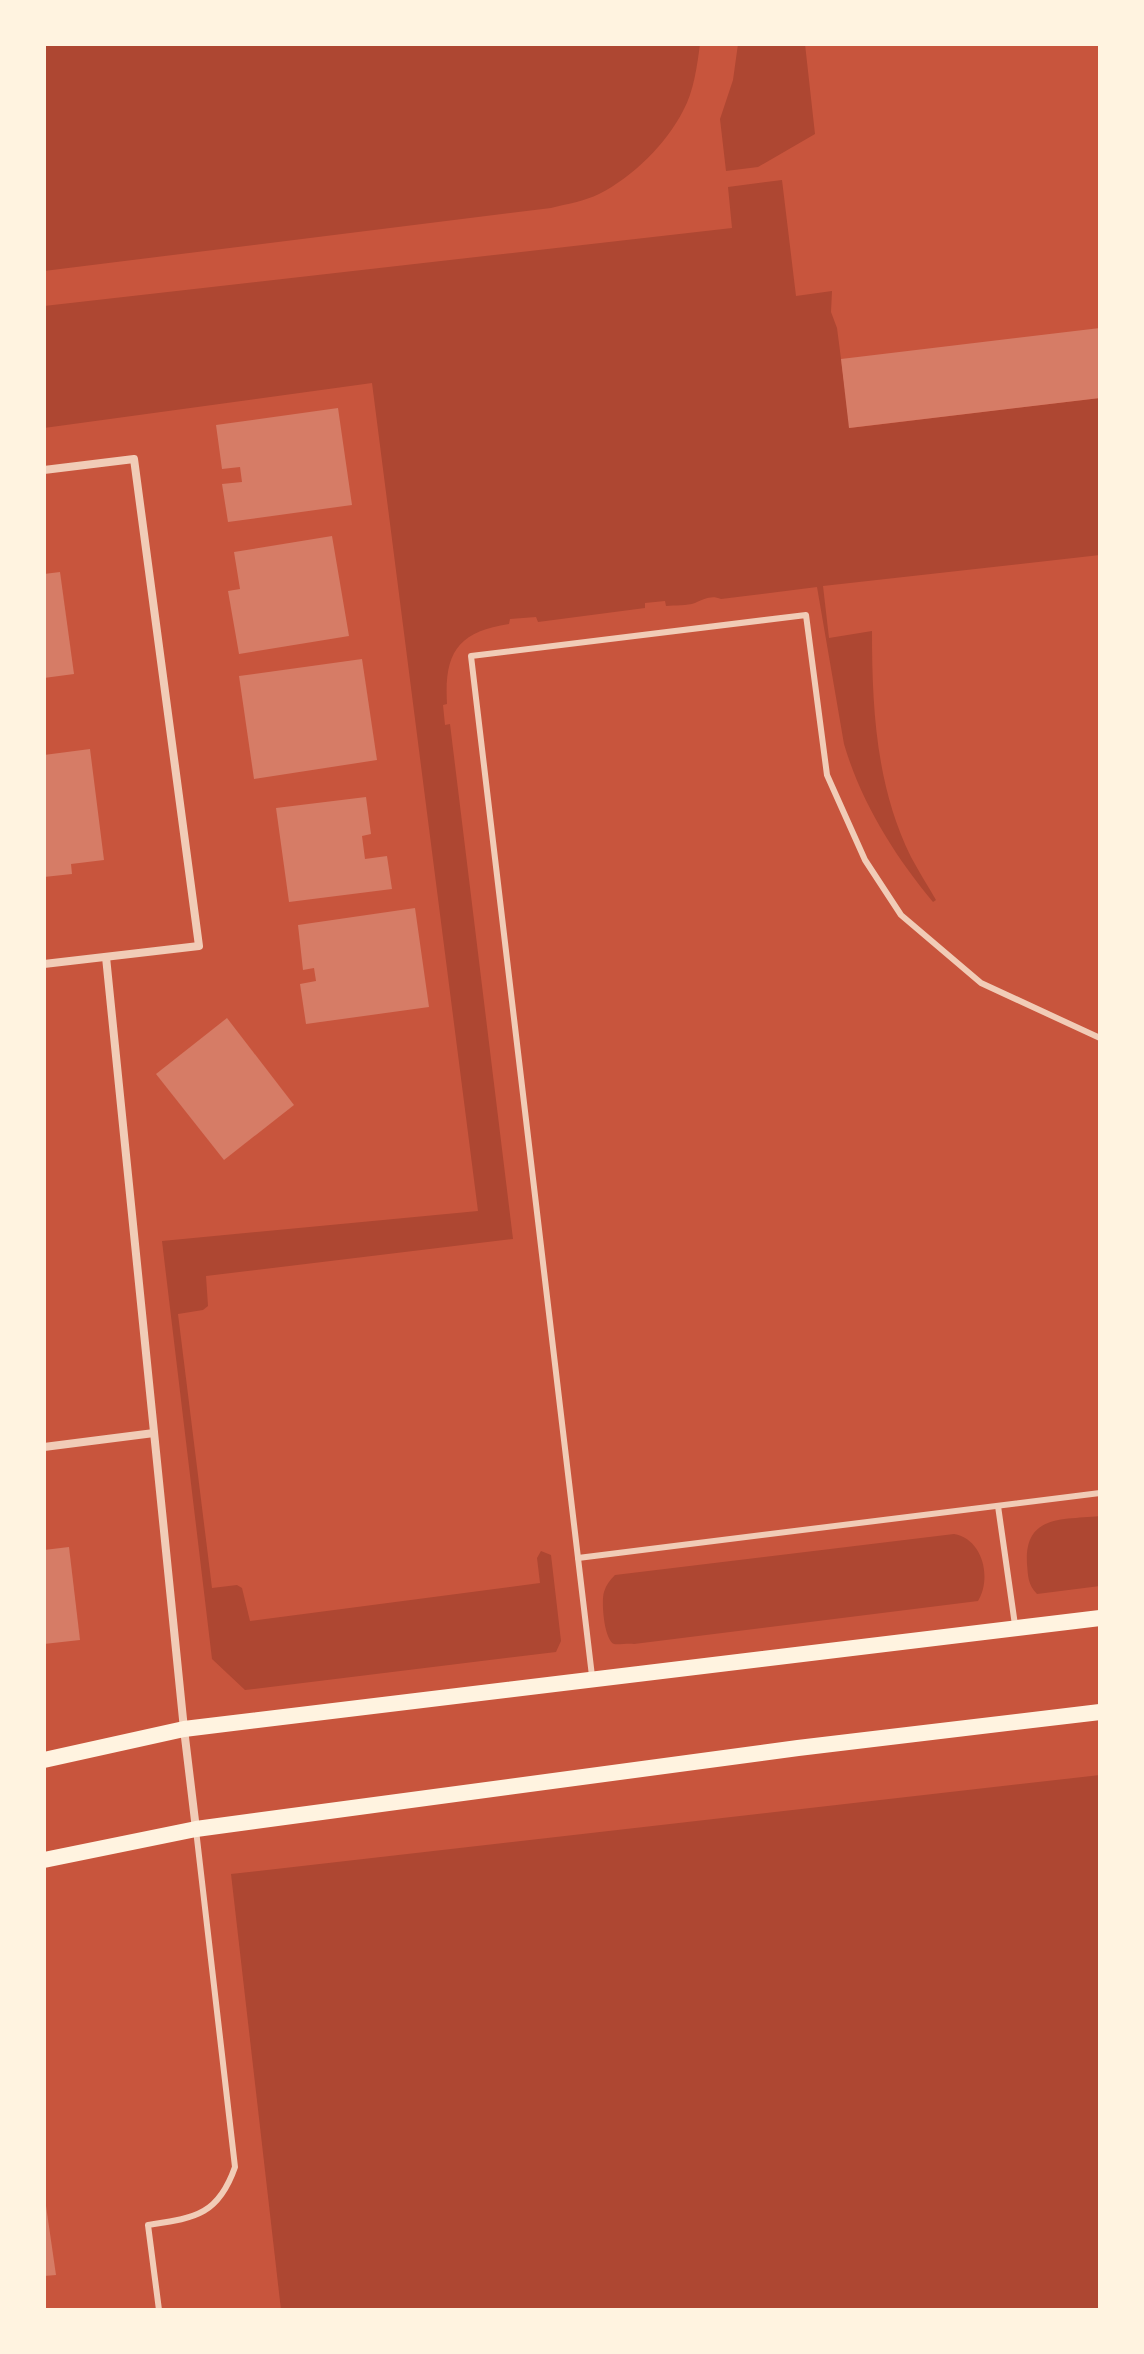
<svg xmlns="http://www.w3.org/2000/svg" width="1144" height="2354" font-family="'Noto Serif',serif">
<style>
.green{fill:#ae4732}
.building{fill:#d67c66}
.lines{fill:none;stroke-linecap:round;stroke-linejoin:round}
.service{stroke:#f1ccb7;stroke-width:6}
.minor{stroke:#f1ccb7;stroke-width:8}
.secondary{stroke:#fff3e0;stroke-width:16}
</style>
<rect width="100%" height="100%" fill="#c8553d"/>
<g class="green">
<path d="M44,44h656c-3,22 -6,47 -17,67 -17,33 -50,66 -84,83 -14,7 -32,10 -48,14l-507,63z"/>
<path d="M738,44h67l10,90 -57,33 -32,4 -6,-52 13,-39z"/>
<path d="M782,180l14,116 36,-5 -1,21 6,16 13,100 250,-30v157l-277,31 6,52 43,-7c0,77 4,155 39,226 8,15 17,29 25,43l-3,2c-39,-47 -72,-100 -89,-158l-27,-157 -96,12c-10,-4 -16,0 -26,4 -8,3 -20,2 -29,3l-1,-5 -20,2v5l-107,14 -2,-5 -26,2 -1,5c-51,8 -65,28 -62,80l-4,1 2,20 5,-1 63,515 -307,37 2,30 -5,4 -25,4 34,274 25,-3 5,3 8,33 290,-38 -3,-25 4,-7 10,4 10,86 -5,11 -311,38 -33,-31 -50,-418 316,-30 -106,-828 -328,45v-122l688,-78 -4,-41z"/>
<path d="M1100,1516v70l-63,8c-9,-9 -9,-18 -10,-30 -3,-50 36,-44 73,-48z"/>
<path d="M954,1534c29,5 38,44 24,67l-344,43c-6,-1 -16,1 -20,0 -10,-4 -13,-43 -10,-52 2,-7 6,-12 11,-17z"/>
<path d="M1100,1775v535h-819l-50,-436z"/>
</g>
<g class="building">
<path d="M1100,328v70l-251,30 -8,-69z"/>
<path d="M338,408l14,97 -124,17 -6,-38 20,-2 -2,-15 -18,2 -6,-44z"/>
<path d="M332,536l17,100 -110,18 -11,-63 12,-2 -6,-37z"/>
<path d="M60,572l14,102 -30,4v-104z"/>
<path d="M362,659l15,101 -123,19 -15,-103z"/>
<path d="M90,749l14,111 -33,4 1,10 -28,3v-122z"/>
<path d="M366,797l5,37 -9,2 3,23 22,-3 5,33 -103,13 -13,-94z"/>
<path d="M415,908l14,99 -123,17 -6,-40 16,-3 -2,-13 -11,2 -5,-45z"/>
<path d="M227,1018l67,87 -70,55 -68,-86z"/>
<path d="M69,1547l11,93 -36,4v-94z"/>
<path d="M44,2192l12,83 -12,1z"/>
</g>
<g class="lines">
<g class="service">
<path d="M998,1506l17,119"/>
<path d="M578,1558l522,-65"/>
<path d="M592,1676l-121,-1020 335,-41 21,160 38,85 36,55 80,68 119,55"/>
<path d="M159,2310l-11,-85c46,-7 70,-9 87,-58l-39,-337"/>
</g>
<g class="minor">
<path d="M44,470l90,-11 65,487 -155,18"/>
<path d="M106,957l78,772 12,100"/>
<path d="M44,1447l110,-14"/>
</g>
<g class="secondary">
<path d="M44,1760l140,-31 916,-111"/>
<path d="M44,1860l152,-31 602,-81 302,-36"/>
</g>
</g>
<rect width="1144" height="2354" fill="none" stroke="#fff3e0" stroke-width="92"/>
</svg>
